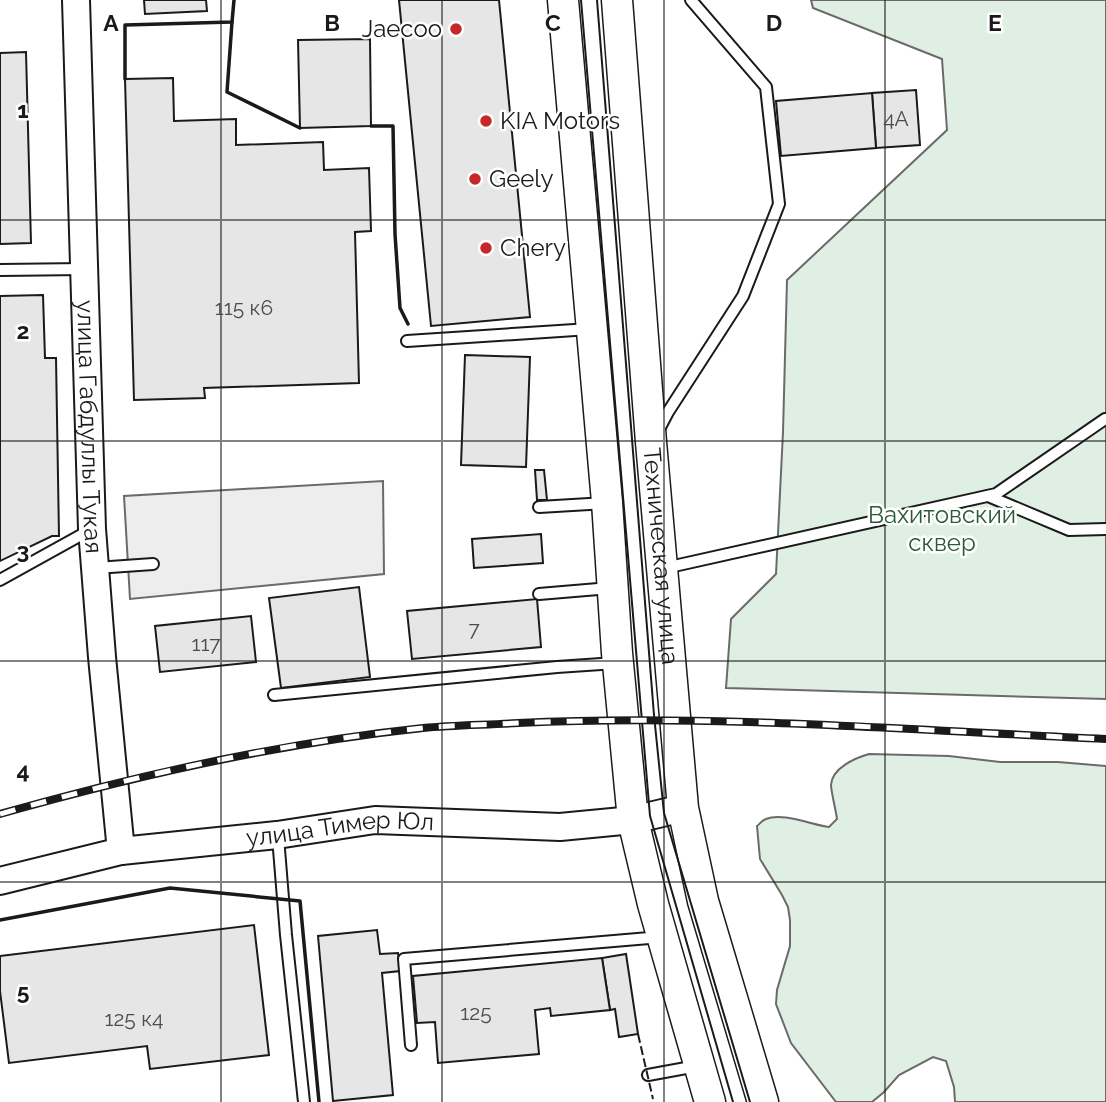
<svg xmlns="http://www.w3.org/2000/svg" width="1106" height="1102" font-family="Raleway,sans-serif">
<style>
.green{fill:#e0efe3;stroke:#6a6a6a;stroke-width:2}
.parking{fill:#ededed;stroke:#6a6a6a;stroke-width:2}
.building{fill:#e6e6e6;stroke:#1a1a1a;stroke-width:2}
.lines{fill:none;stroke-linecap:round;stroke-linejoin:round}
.service-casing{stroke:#1a1a1a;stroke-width:14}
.tertiary-casing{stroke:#1a1a1a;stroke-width:30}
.secondary-casing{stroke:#1a1a1a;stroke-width:33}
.service{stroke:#fff;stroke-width:10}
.tertiary{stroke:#fff;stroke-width:26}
.secondary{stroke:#fff;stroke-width:30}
.tram{stroke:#1a1a1a;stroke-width:2}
.rail-casing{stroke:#1a1a1a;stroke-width:8}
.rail{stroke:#fff;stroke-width:5;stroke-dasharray:16;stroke-linecap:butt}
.fence{stroke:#1a1a1a;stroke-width:2;stroke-dasharray:9 3.5;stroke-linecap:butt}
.wall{stroke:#1a1a1a;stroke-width:3.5}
.grid{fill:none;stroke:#1a1a1a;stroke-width:2;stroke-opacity:0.55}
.poi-dot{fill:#c62828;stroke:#fff;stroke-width:2.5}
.labels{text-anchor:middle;stroke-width:5;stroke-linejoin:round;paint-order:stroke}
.number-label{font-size:21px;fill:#4d4d4d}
.poi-label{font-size:24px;fill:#1a1a1a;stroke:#fff;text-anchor:start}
.street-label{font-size:24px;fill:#1a1a1a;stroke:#fff}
.park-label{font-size:24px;fill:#2b5a34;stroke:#fff}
.grid-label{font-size:23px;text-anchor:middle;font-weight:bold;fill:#1a1a1a;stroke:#fff;stroke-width:5;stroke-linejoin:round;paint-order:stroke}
</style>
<rect width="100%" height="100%" fill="#fff"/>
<g class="green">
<path d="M811,0h295v699l-380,-11 5,-69 45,-45 7,-142 4,-152 160,-150 -5,-71 -129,-51z"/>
<path d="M869,754l80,2 51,6h58l48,4v336h-151l-1,-15 -8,-26 -13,-4 -34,18 -15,17 -12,10h-36l-45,-59 -15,-39 1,-14 13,-44v-26l-2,-13 -6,-12 -22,-36 -3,-33c3,-2 5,-6 9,-7 16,-7 46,6 63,8l8,-8c-1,-8 -6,-28 -6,-34 1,-17 24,-27 38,-31z"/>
</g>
<path class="parking" d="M383,481l1,93 -254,25 -6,-103z"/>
<g class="building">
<path d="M144,0h62l1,11 -62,3z"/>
<path d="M399,0h100l31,317 -99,9z"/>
<path d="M370,39l1,87 -71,2 -2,-88z"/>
<path d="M26,52l5,191 -31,1v-191z"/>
<path d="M173,78l1,43 62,-2v26l87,-3 1,28 45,-2 2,63 -16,1 4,151 -155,5 1,10 -71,2 -9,-321z"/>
<path d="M916,90l4,55 -44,3 -4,-55z"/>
<path d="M872,93l4,55 -95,8 -5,-55z"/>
<path d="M43,295l2,63h11l3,178h-7l-52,25v-265z"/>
<path d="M465,355l65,2 -4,110 -65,-2z"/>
<path d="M535,470h9l3,30h-10z"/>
<path d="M541,534l2,29 -69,5 -2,-29z"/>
<path d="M359,587l11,90 -89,11 -12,-90z"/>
<path d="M537,599l4,48 -129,12 -5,-48z"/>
<path d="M251,616l5,46 -96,10 -5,-46z"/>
<path d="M254,925l15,130 -119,14 -3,-23 -138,17 -9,-72v-35z"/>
<path d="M377,930l3,24 18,-1 2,18 -18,2 11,122 -60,6 -15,-165z"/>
<path d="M626,954l12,80 -19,3 -4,-28 -5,1 -8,-52z"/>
<path d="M602,958l8,52 -59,6 -1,-8 -15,2 4,44 -101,9 -3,-41 -18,1 -4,-47z"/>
</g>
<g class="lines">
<defs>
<g id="service">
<path d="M0,270l84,-1"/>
<path d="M407,341l183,-12"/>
<path d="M658,431l10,-19 75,-116 36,-92 -13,-117 -75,-87"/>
<path d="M988,496l81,34 37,-1"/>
<path d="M539,507l67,-4"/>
<path d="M96,568l57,-4"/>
<path d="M665,568l331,-74 109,-75"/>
<path d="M0,580l92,-51"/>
<path d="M539,594l71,-6"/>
<path d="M274,695l283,-28 59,-4"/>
<path d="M278,837l8,98 18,167"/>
<path d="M411,1045l-7,-86 257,-22"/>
<path d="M648,1075l49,-9"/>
</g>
<g id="tertiary">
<path id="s1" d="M76,0l16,529 10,128 19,194"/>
<path id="s2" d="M0,881l121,-30 156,-16 98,-15 185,7 73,-7 50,-12"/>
</g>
<g id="secondary">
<path d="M563,0l44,502 10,151 16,167 20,84 57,198"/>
<path id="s3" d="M617,0l34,442 32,366 20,93 60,201"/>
</g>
</defs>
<use href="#service" class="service-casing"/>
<use href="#tertiary" class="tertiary-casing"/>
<use href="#secondary" class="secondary-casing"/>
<use href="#service" class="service"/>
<use href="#tertiary" class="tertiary"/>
<use href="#secondary" class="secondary"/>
<g class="tram">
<path d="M581,0l69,816 83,286"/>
<path d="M597,0l57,715 10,98 86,289"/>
</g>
<defs>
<path id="rail" d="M0,814c138,-39 280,-71 423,-86 31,-3 63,-3 95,-5 196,-9 392,7 588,16"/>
</defs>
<use href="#rail" class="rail-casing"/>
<use href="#rail" class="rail"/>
<path class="fence" d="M638,1034l15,65"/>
<g class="wall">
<path d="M232,22l-5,70 73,36"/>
<path d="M125,79v-54l107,-3 2,-22"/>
<path d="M371,126h22l2,108 5,74 8,16"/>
<path d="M0,920l170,-32 130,13 19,201"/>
</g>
</g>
<path class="grid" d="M221,0v1102M442,0v1102M664,0v1102M885,0v1102M0,220h1106M0,441h1106M0,661h1106M0,882h1106"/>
<g class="poi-dot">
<circle cx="456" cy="29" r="7"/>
<circle cx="486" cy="121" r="7"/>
<circle cx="475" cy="179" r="7"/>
<circle cx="486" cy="248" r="7"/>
</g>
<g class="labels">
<g class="number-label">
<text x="896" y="126">4А</text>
<text x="244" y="315">115 к6</text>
<text x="474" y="636">7</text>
<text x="206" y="651">117</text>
<text x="476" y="1020">125</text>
<text x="134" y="1026">125 к4</text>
</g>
<g class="poi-label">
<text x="442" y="37" text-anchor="end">Jaecoo</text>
<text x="500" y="129">KIA Motors</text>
<text x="489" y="187">Geely</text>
<text x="500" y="256">Chery</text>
</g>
<g class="street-label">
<text dy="8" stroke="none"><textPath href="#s1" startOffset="427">улица Габдуллы Тукая</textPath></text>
<text dy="8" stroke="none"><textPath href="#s3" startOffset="558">Техническая улица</textPath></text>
<text dy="8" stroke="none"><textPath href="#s2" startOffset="345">улица Тимер Юл</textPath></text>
</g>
<g class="park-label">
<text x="942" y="523">Вахитовский<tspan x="942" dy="28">сквер</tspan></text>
</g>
</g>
<g class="grid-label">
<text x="111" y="31">A</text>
<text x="332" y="31">B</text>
<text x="553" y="31">C</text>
<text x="774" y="31">D</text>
<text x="995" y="31">E</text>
<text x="23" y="118">1</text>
<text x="23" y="339">2</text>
<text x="23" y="559">3</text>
<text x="23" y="779">4</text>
<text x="23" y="1000">5</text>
</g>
</svg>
